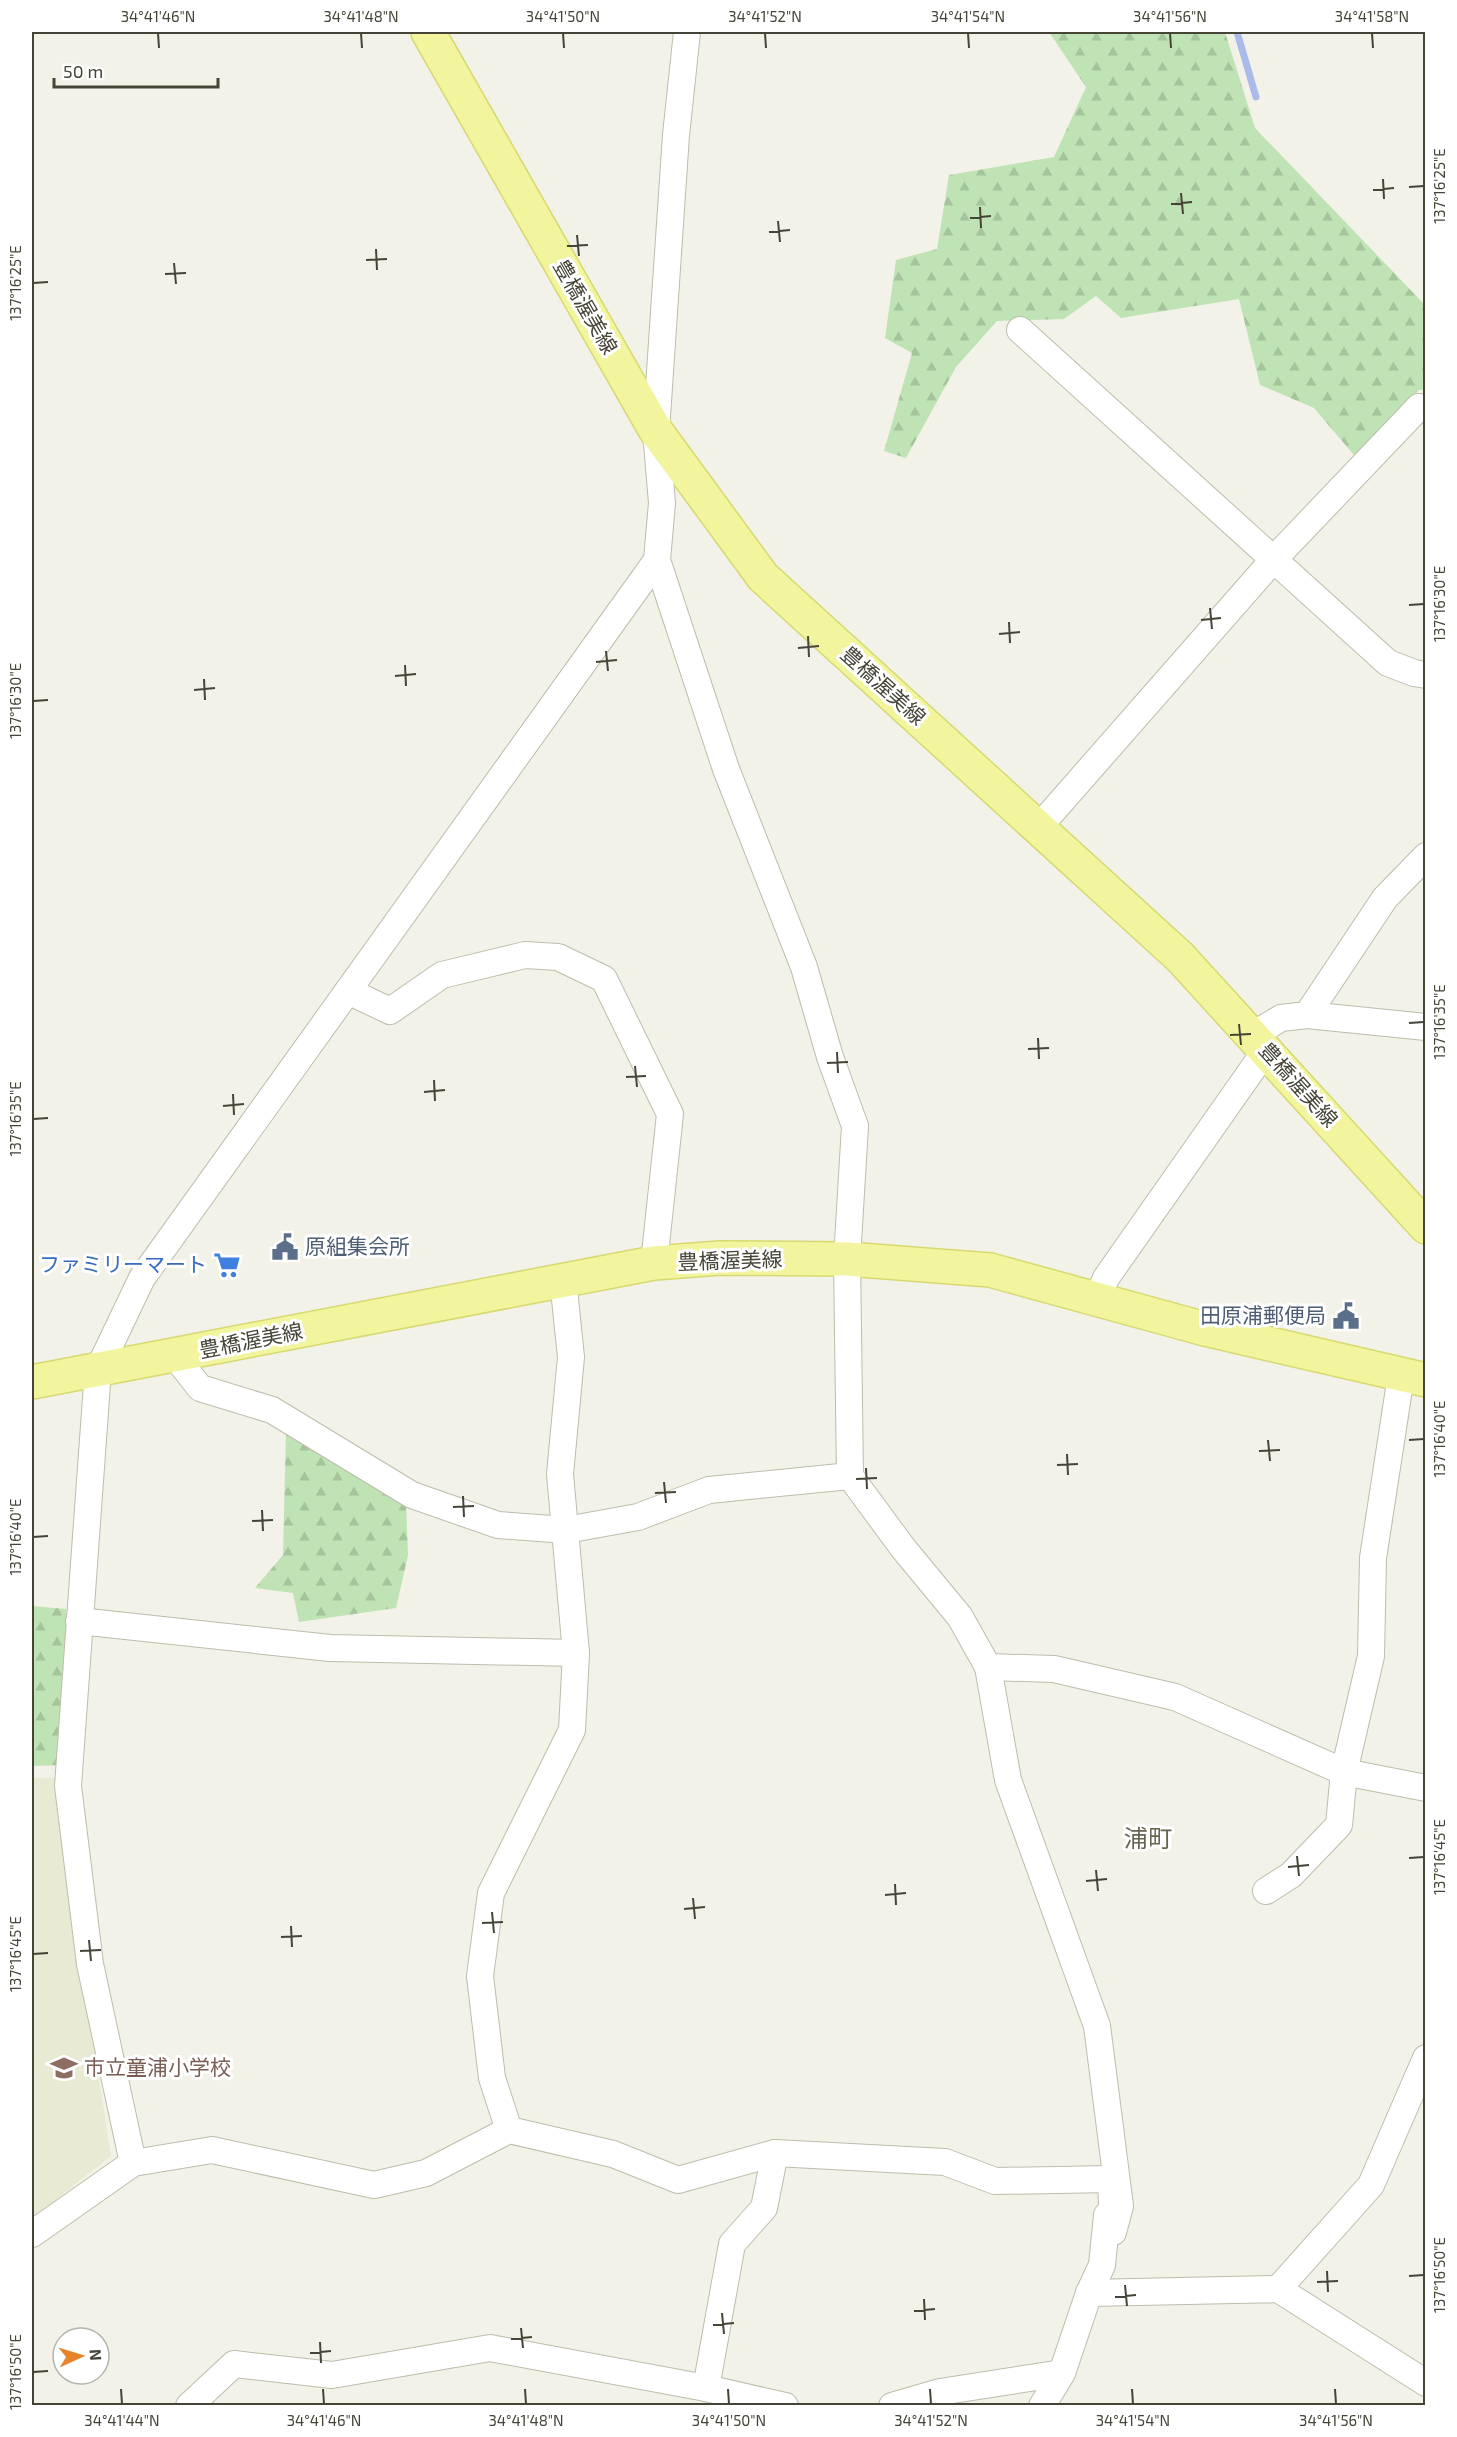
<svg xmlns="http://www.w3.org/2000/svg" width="1457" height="2437" font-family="'Exo 2','Noto Sans JP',sans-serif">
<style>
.education{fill:#e9ead3}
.forest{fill:url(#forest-firs)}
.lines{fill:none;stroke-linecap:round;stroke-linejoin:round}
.stream{stroke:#aabbea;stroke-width:7}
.street-casing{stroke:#bdbdab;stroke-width:28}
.primary-casing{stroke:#d7d970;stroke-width:36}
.street{stroke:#fff;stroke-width:26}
.primary{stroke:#f2f59e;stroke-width:33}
.ticks{fill:none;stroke:#454437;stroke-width:2}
.labels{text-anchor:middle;stroke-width:6;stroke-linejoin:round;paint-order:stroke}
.street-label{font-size:21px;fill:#454437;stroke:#fff}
.service-label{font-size:21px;fill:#4e5e75;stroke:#fff;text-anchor:start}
.shop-label{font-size:21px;fill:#366cbe;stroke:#fff;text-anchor:end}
.education-label{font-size:21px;fill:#785e54;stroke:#fff;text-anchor:start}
.quarter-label{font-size:24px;fill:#676550;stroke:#fff}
.neatline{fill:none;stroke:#454437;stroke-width:2}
.ticks-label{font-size:15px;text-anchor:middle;fill:#454437}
</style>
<defs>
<pattern id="forest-firs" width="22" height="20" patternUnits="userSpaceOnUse" patternTransform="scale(1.5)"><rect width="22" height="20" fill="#bfe3b5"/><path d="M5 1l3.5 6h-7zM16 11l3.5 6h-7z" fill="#a6c49c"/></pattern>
</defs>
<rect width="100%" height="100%" fill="#f2f2e8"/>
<path class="education" d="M32,1778h27l25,202 27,176 -79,62z"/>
<g class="forest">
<path d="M1049,32h176l30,96 170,177v85h-6l-60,71 -45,-53 -54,-23 -21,-86 -118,19 -25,-22 -32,23 -67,2 -41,46 -50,91 -22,-7 28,-98 -27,-15 11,-78 41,-11 12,-74 105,-18 32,-70z"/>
<path d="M286,1432l120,71 2,52 -12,53 -97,14 -6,-29 -38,-5 28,-33z"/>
<path d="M32,1606l34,3v156l-34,1z"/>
</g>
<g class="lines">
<path class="stream" d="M1237,32l19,65"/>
<defs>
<g id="street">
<path d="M1020,330l368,333 26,10 12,2"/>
<path d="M657,560l69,209 78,198 26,90 25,69 -8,133 3,217 53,72 57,69 28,50 20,113 89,246 23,180 -7,26 -2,-53"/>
<path d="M1038,828l236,-269 145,-152"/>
<path d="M348,991l42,20 52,-36 83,-20 33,2 46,22 66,135 -16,149"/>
<path d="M1307,1015l119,12"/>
<path d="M1253,1035l28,-17 26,-3 78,-117 41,-42"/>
<path d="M1097,1300l9,-22 160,-228"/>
<path d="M175,1356l25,32 72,22 140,85 86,30 68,5 72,-13 71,-27 141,-14"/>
<path d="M79,1621l251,27 246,5"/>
<path d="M988,1667l66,2 121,28 169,75 82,16"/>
<path d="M1266,1891l25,-16 48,-50 5,-53 27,-116 2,-98 28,-182"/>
<path d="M509,2130l-17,-52 -12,-102 11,-83 81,-163 4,-77 -16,-179 11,-117 -8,-77"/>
<path d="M133,2163l-43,-199 -22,-178 30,-416 44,-92 515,-718 5,-57 -6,-72 20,-296 11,-103"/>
<path d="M32,2234l101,-71 79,-13 162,35 52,-12 83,-43 104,24 65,26 97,-27 170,9 50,19 116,-2"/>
<path d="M1278,2289l93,-104 55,-127"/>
<path d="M1089,2293l189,-4 148,94"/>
<path d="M706,2388l26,-144 32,-36 11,-55"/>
<path d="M189,2406l45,-42 98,11 158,-27 216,40 79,18"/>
<path d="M892,2406l48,-14 122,-19"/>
<path d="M1042,2406l20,-33 27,-80 13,-28 5,-50"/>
</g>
<g id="primary">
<path d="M428,32l228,399 107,146 417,380 246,270"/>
<path d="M32,1382l622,-119 66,-5 127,1 143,11 215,59 221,51"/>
</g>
</defs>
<use href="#street" class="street-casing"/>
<use href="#primary" class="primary-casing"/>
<use href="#street" class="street"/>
<use href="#primary" class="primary"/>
</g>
<path class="ticks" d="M158,33l1,15M361,33l1,15M563,33l1,15M765,33l1,15M968,33l1,15M1170,33l1,15M1372,33l1,15M1383,179l1,20M1409,187l15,-1M1373,190l21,-2M1181,193l2,21M1171,204l21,-2M980,207l1,21M970,218l21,-2M778,221l2,21M769,232l21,-2M577,235l2,21M567,246l21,-1M376,249l1,21M366,260l21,-1M174,263l2,21M165,274l21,-1M33,283l15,-1M1409,605l15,-1M1210,608l2,21M1201,620l20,-2M1009,622l1,21M999,634l21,-2M808,636l1,21M798,648l21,-2M606,651l2,20M596,662l21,-2M405,665l1,21M395,676l21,-2M204,679l1,21M194,690l21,-2M33,701l15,-1M1409,1023l15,-1M1239,1024l2,21M1230,1035l21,-1M1038,1038l1,21M1028,1049l21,-1M837,1052l1,21M827,1063l21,-1M635,1066l2,21M626,1077l20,-1M434,1080l1,21M424,1092l21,-2M233,1094l1,21M223,1106l21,-2M33,1119l15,-1M1268,1440l2,21M1409,1440l15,-1M1259,1451l21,-1M1067,1454l1,21M1057,1465l21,-1M866,1468l1,21M856,1479l21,-1M664,1482l2,21M655,1493l21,-1M463,1496l1,21M453,1507l21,-1M262,1510l1,21M252,1521l21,-1M33,1537l15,-1M1297,1856l2,20M1409,1858l15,-1M1288,1867l21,-2M1096,1870l2,21M1086,1881l21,-2M895,1884l1,21M885,1895l21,-2M693,1898l2,21M684,1909l21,-2M492,1912l2,21M482,1923l21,-1M291,1926l1,21M281,1937l21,-1M89,1940l2,21M80,1951l21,-1M33,1954l15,-1M1327,2271l1,21M1409,2276l15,-1M1317,2282l21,-1M1125,2285l2,21M1115,2297l21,-2M924,2299l1,21M914,2311l21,-2M722,2313l2,21M713,2325l21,-2M521,2328l2,20M511,2339l21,-2M320,2342l1,21M310,2353l21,-2M33,2372l15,-1M121,2389l1,15M323,2389l1,15M525,2389l1,15M728,2389l1,15M930,2389l1,15M1132,2389l1,15M1335,2389l1,15"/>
<defs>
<symbol id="civic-bare" viewBox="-9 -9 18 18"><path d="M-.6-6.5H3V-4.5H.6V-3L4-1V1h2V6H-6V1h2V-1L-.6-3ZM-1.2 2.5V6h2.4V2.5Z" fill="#5c6f8a" stroke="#fff" stroke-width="2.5" paint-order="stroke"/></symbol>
<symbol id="supermarket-bare" viewBox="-9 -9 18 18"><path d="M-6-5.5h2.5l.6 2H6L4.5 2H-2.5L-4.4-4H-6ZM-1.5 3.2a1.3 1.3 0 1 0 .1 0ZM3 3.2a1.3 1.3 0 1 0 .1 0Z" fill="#3f7fe0" stroke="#fff" stroke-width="2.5" paint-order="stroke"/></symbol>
<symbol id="school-bare" viewBox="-9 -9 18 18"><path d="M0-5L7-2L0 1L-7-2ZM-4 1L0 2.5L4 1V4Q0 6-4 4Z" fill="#8d6e63" stroke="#fff" stroke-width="2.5" paint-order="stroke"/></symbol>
</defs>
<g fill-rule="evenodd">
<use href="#civic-bare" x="266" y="1228" width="38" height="38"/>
<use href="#supermarket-bare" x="208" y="1246" width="38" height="38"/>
<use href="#civic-bare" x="1327" y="1297" width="38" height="38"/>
<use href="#school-bare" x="45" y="2049" width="38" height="38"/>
</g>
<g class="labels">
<g class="street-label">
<text transform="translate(585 307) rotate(60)" y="7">豊橋渥美線</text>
<text transform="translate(883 686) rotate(42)" y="7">豊橋渥美線</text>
<text transform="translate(1298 1085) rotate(48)" y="7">豊橋渥美線</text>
<text transform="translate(730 1261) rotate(-2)" y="7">豊橋渥美線</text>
<text transform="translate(251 1341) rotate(-11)" y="7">豊橋渥美線</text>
</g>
<g class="service-label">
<text x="305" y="1254">原組集会所</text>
<text x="1326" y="1323" text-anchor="end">田原浦郵便局</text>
</g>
<g class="shop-label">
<text x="207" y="1272">ファミリーマート</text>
</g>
<g class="education-label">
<text x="84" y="2075">市立童浦小学校</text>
</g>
<g class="quarter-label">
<text x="1148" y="1847">浦町</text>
</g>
</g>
<rect width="1457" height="2437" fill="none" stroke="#ffffff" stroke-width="66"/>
<g transform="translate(81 2356) rotate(86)"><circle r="28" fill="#ffffff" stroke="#b5b4af" stroke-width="1.5"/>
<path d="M0-4.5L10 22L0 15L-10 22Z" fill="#e6832b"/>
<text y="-9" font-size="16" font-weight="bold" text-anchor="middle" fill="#454437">N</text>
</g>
<path d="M54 78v9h164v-9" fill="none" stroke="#454437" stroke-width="3"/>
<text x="63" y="78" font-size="18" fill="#454437" stroke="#ffffff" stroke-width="4.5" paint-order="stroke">50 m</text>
<rect x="33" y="33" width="1391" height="2371" class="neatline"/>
<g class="ticks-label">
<text x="158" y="22">34°41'46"N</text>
<text x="361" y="22">34°41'48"N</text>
<text x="563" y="22">34°41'50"N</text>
<text x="765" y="22">34°41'52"N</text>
<text x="968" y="22">34°41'54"N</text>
<text x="1170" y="22">34°41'56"N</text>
<text x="1372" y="22">34°41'58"N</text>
<text transform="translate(1440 186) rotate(-90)" y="5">137°16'25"E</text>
<text transform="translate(16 283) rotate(-90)" y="5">137°16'25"E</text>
<text transform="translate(1440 604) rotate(-90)" y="5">137°16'30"E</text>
<text transform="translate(16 701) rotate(-90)" y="5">137°16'30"E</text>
<text transform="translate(1440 1022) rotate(-90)" y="5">137°16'35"E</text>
<text transform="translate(16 1119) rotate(-90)" y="5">137°16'35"E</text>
<text transform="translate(1440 1439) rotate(-90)" y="5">137°16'40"E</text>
<text transform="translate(16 1537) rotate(-90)" y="5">137°16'40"E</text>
<text transform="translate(1440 1857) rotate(-90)" y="5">137°16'45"E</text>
<text transform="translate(16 1954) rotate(-90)" y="5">137°16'45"E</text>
<text transform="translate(1440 2275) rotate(-90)" y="5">137°16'50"E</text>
<text transform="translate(16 2372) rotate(-90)" y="5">137°16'50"E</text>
<text x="122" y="2426">34°41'44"N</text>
<text x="324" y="2426">34°41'46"N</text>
<text x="526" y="2426">34°41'48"N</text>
<text x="729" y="2426">34°41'50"N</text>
<text x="931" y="2426">34°41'52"N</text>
<text x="1133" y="2426">34°41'54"N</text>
<text x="1336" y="2426">34°41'56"N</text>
</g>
</svg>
